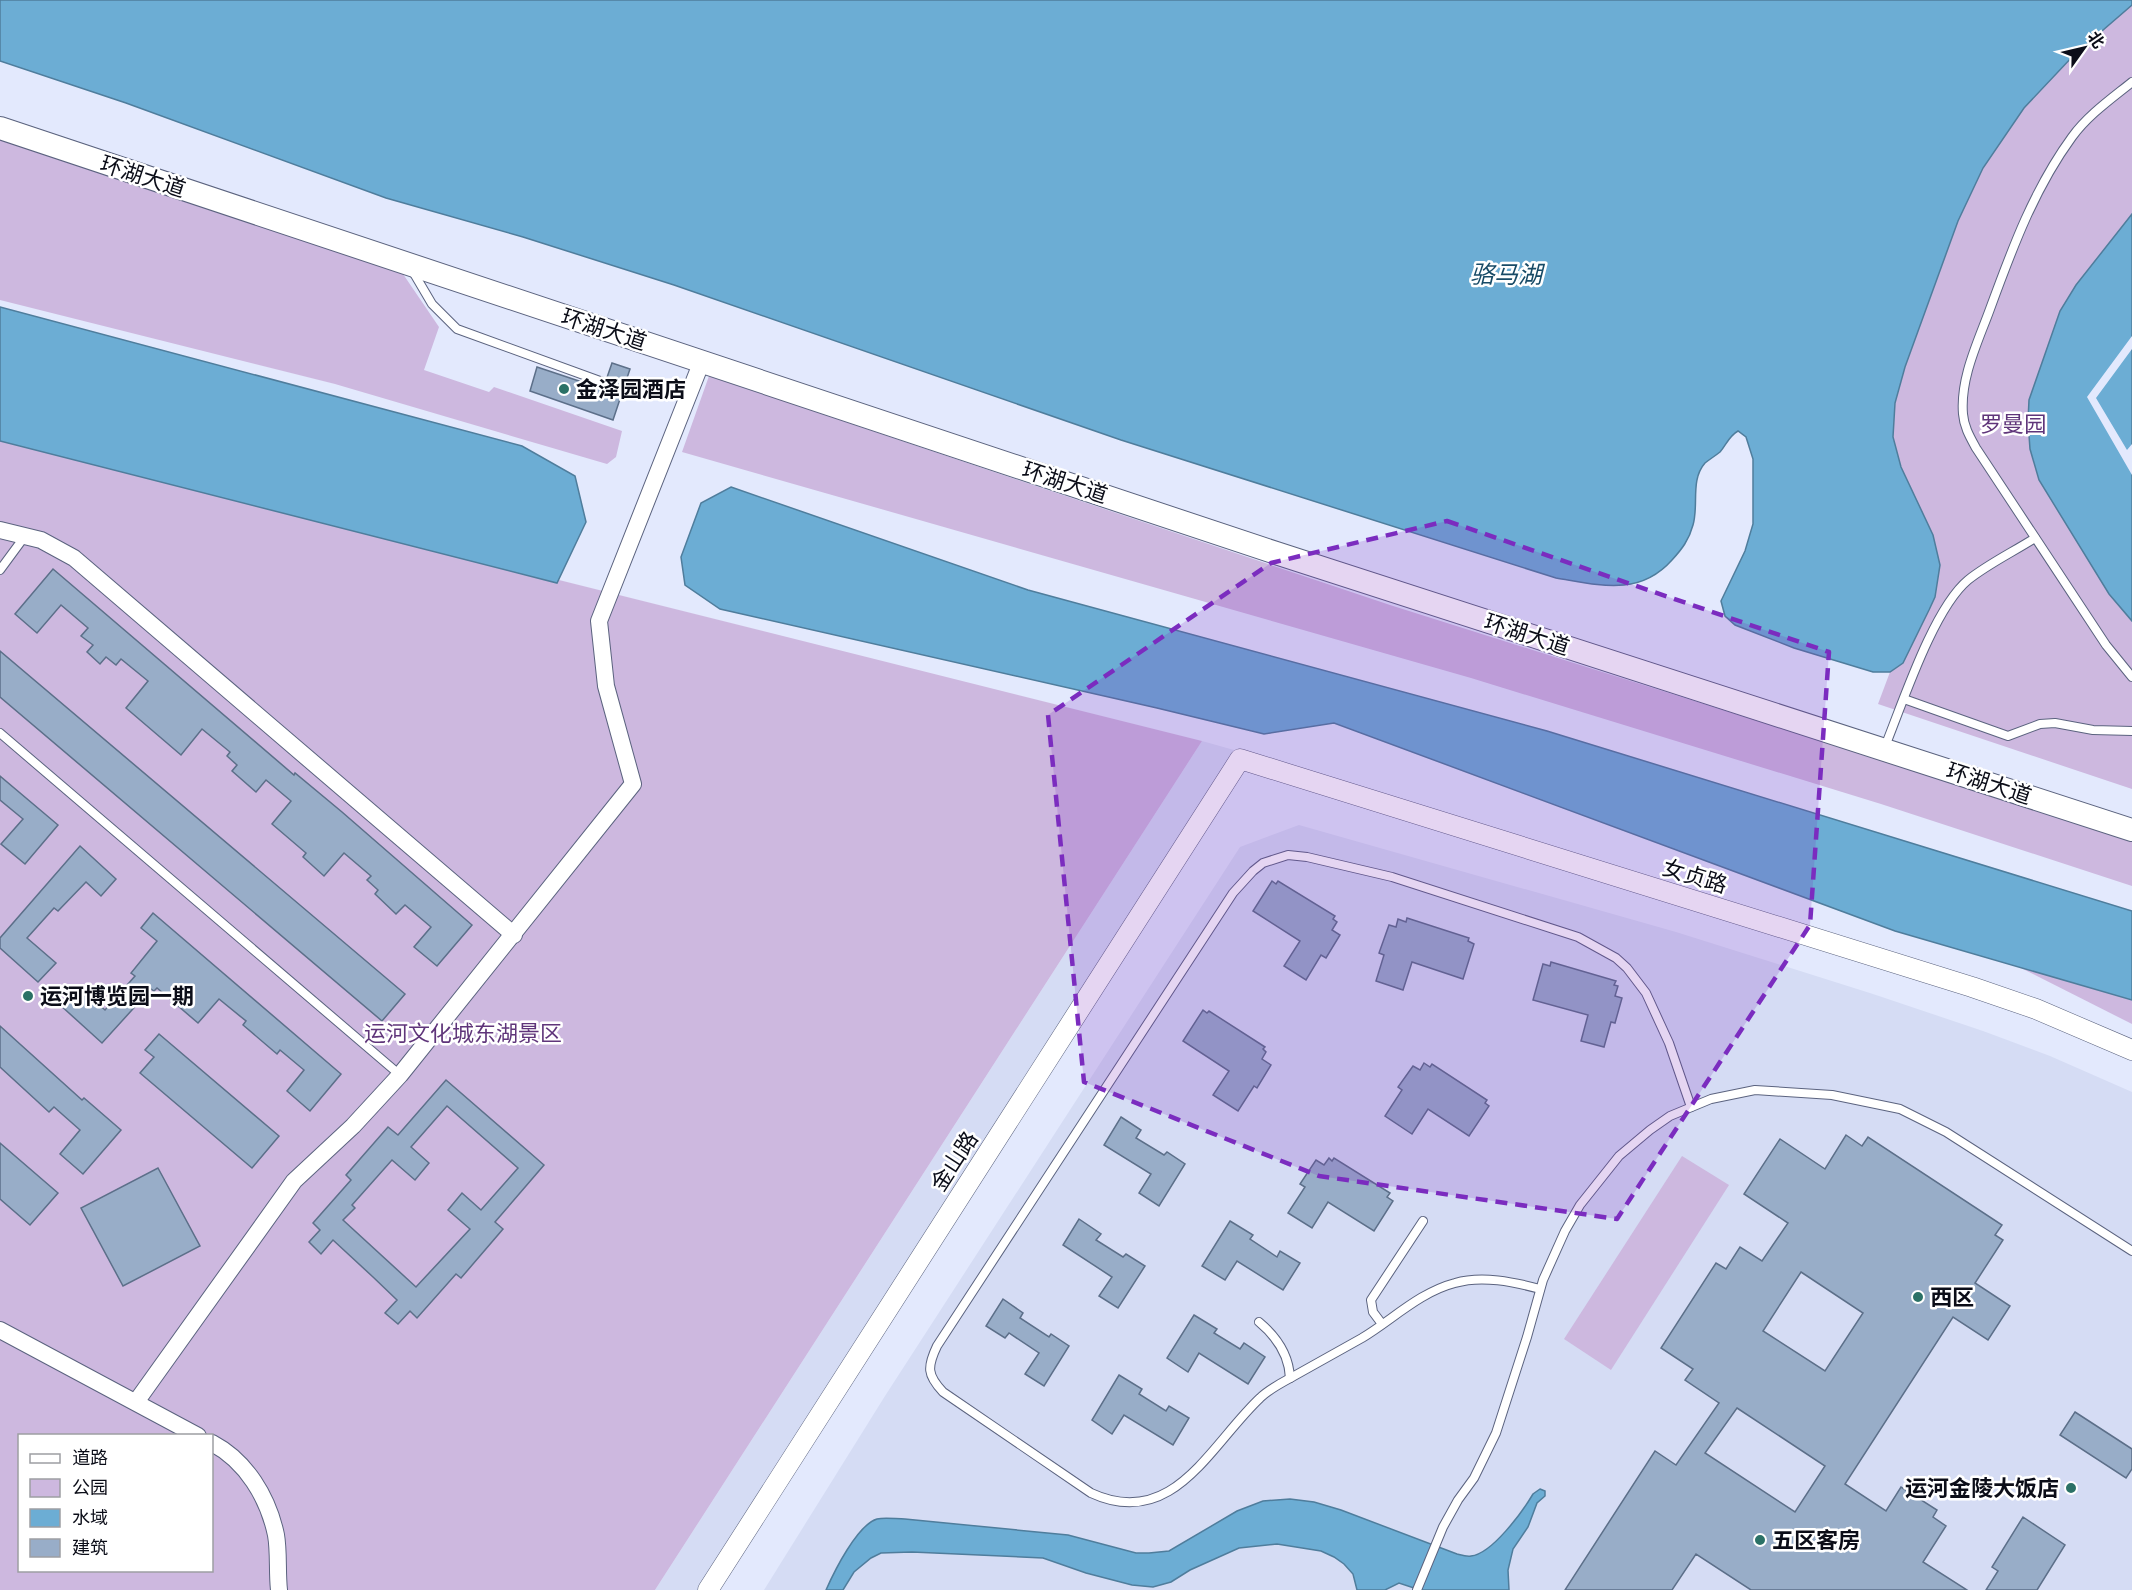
<svg xmlns="http://www.w3.org/2000/svg" width="2132" height="1590" font-family="Jost,'Noto Sans SC',sans-serif">
<style>
.built{fill:#d5dcf4}
.green{fill:#cdb8df;fill-rule:evenodd}
.water{fill:#6cadd4;stroke:#4f7d9c;stroke-width:1.5}
.pier{fill:#e3e9fd}
.building{fill:#98adc8;stroke:#5c6f89;stroke-width:1.5;fill-rule:evenodd}
.lines{fill:none;stroke-linecap:round;stroke-linejoin:round}
.service-casing{stroke:#5b637f;stroke-width:10}
.minor-casing{stroke:#5b637f;stroke-width:18}
.tertiary-casing{stroke:#5b637f;stroke-width:21}
.secondary-casing{stroke:#5b637f;stroke-width:24}
.service{stroke:#fff;stroke-width:8}
.minor{stroke:#fff;stroke-width:16}
.tertiary{stroke:#fff;stroke-width:20}
.secondary{stroke:#fff;stroke-width:22}
.marked{fill:#7b2cbf;fill-opacity:0.2;stroke:#7b2cbf;stroke-width:4.5;stroke-dasharray:12 8;stroke-linejoin:round}
.poi-dot{fill:#2b7166;stroke:#fff;stroke-width:2}
.labels{text-anchor:middle;stroke-width:5;stroke-linejoin:round;paint-order:stroke}
.street-label{font-size:22px;fill:#0b0d18;stroke:#fff}
.poi-label{font-size:22px;font-weight:bold;fill:#0b0d18;stroke:#fff;text-anchor:start}
.park-label{font-size:22px;fill:#5f357a;stroke:#fff}
.water-label{font-size:24px;font-style:italic;fill:#174a66;stroke:#fff}
</style>
<rect width="100%" height="100%" fill="#e3e9fd"/>
<g class="built">
<path d="M1202,741l32,9 -536,840h-43z"/>
<path d="M1299,825l377,107 197,62 110,37 67,25 82,36v498h-1368l121,-194 355,-549z"/>
</g>
<g class="green">
<path d="M2132,5v784l-254,-85 12,-32 13,-9 12,-164 -14,-32 -8,-30 2,-34 10,-36 53,-146 25,-53 41,-60 49,-52z"/>
<path d="M0,138l391,128 12,8 36,53 -15,43 65,22 5,-5 128,44 -6,26 -9,7 -272,-80 -335,-84z"/>
<path d="M709,376l681,229 450,142 292,95v44l-251,-82 -410,-126 -789,-226z"/>
<path d="M0,440l1202,301 -547,849h-655zM20,1436h192v134h-192z"/>
<path d="M2019,967l113,33v24z"/>
<path d="M1682,1156l47,29 -118,185 -47,-31z"/>
</g>
<g class="water">
<path d="M0,0h2132v5l-59,51 -49,52 -41,60 -25,53 -53,146 -10,36 -2,34 8,30 32,68 7,30 -5,32 -6,13 -26,53 -13,9h-17l-79,-24 -59,-23 -10,-9 -4,-15 24,-50 8,-27v-65l-7,-22 -8,-6c-9,5 -12,14 -18,21 -5,4 -10,7 -15,11 -15,17 -6,42 -12,62 -4,15 -11,24 -21,35 -33,37 -73,25 -116,18l-435,-138 -447,-155 -151,-48 -137,-39 -260,-95 -126,-42z"/>
<path d="M2132,214v407l-23,-27 -70,-114 -9,-31 -2,-28 1,-21 31,-89 16,-26z"/>
<path d="M0,307l522,139 53,30 11,46 -29,61 -557,-142z"/>
<path d="M731,487l297,103 519,141 585,180v89l-237,-69 -561,-208 -70,11 -107,-26 -437,-99 -35,-24 -4,-28 20,-54z"/>
<path d="M1540,1489l5,2v5l-8,7 -9,24 -15,22 -5,21 1,20h-89l-21,-7 -14,7h-28l-4,-16 -9,-10 -10,-7 -13,-6 -44,-7 -38,4 -49,22 -19,12 -18,5 -21,-2 -46,-12 -43,-15 -131,-6 -31,1 -10,5 -17,14 -11,18h-17c8,-18 31,-65 51,-71 8,-2 19,0 28,0l163,16 68,18h13l20,-2 68,-40 26,-10 27,-2 24,3 27,8 116,44c4,1 10,3 14,2 21,-2 52,-45 62,-62z"/>
</g>
<path class="pier" d="M2132,336v13l-36,49 31,52 5,-6v31l-45,-78z"/>
<g class="building">
<path d="M612,363l18,6 -17,51 -83,-29 7,-24 66,22z"/>
<path d="M53,569l241,206 1,-2 47,39 130,113 -35,41 -23,-19 17,-20 -26,-22 -9,9 -21,-20 3,-4 -11,-10 4,-4 -27,-23 -20,23 -21,-19 3,-4 -34,-29 19,-23 -25,-21 -10,12 -24,-21 5,-6 -10,-9 3,-4 -28,-23 -21,26 -55,-47 22,-27 -27,-22 -5,6 -10,-8 -6,7 -13,-12 6,-7 -12,-9 7,-8 -27,-23 -24,28 -22,-19z"/>
<path d="M0,651l405,343 -23,27 -382,-324z"/>
<path d="M0,776l58,49 -33,39 -24,-20 22,-25 -23,-19z"/>
<path d="M80,846l36,33 -15,17 -15,-14 -28,29 -4,-3 -27,30 29,25 -18,19 -38,-34v-10z"/>
<path d="M1272,881l4,3 2,-3 57,35 -2,3 4,3 -5,8 8,5 -14,23 -5,-3 -15,25 -22,-14 16,-25 -47,-30z"/>
<path d="M153,913l188,161 -31,37 -23,-20 17,-21 -24,-20 -3,4 -34,-29 3,-4 -27,-22 -21,24 -41,-35 -3,3 -3,-2 -49,54 -43,-39 18,-19 28,25 30,-34 -4,-3 26,-32 -16,-13z"/>
<path d="M1407,918l62,20 -1,3 6,3 -11,35 -51,-17 -9,28 -27,-9 8,-26 -5,-2 10,-28 7,2 2,-8 8,3z"/>
<path d="M1551,962l65,19 -2,4 4,1 -3,10 7,2 -7,25 -4,-1 -7,25 -23,-6 7,-26 -55,-15 10,-36 7,2z"/>
<path d="M1203,1010l4,3 2,-2 56,36 -2,2 3,3 -4,7 9,6 -14,23 -3,-2 -16,25 -25,-16 16,-24 -46,-30z"/>
<path d="M0,1026l82,74 2,-2 37,32 -38,44 -23,-20 20,-24 -26,-23 -5,5 -49,-45z"/>
<path d="M159,1034l120,102 -27,32 -112,-95 14,-16 -9,-7z"/>
<path d="M1424,1063l6,4 2,-3 55,36 -2,3 4,3 -20,30 -41,-27 -16,25 -27,-18 17,-26 -4,-3 15,-21 7,4z"/>
<path d="M446,1080l98,85 -49,57 8,7 -42,49 -5,-4 -39,44 -7,-7 -12,13 -13,-11 12,-13 -24,-23 -40,-37 -12,14 -12,-12 11,-12 -7,-7 38,-43 -5,-5 42,-48 10,8zM447,1106l71,62 -37,42 -19,-17 -14,17 22,19 -54,58 -73,-67 12,-12 -3,-3 40,-45 23,20 14,-17 -18,-16z"/>
<path d="M1121,1117l20,13 -5,8 28,17 3,-3 18,12 -26,42 -20,-13 12,-19 -47,-29z"/>
<path d="M1846,1135l16,11 6,-9 134,88 -7,10 8,5 -28,43 35,23 -22,34 -35,-23 -108,167 41,27 15,-24 36,23 -4,7 13,9 -23,36 44,28h-216l-55,-36 -24,36h-107l90,-139 21,14 43,-62 -34,-23 8,-11 -32,-21 55,-85 10,6 14,-22 22,14 26,-38 -44,-29 36,-55 45,30zM1801,1272l62,41 -38,58 -62,-40zM1737,1408l88,58 -30,46 -90,-59z"/>
<path d="M0,1143l58,50 -28,32 -30,-26z"/>
<path d="M1329,1158l3,3 2,-3 56,35 -3,4 6,4 -19,30 -46,-29 -16,26 -24,-15 17,-26 -5,-3 16,-24 8,5z"/>
<path d="M158,1168l42,78 -77,40 -42,-78z"/>
<path d="M1079,1219l22,15 -5,6 27,17 3,-3 19,12 -27,42 -19,-12 13,-19 -49,-32z"/>
<path d="M1230,1221l23,14 -3,4 27,18 3,-6 20,12 -17,27 -46,-29 -12,19 -23,-14z"/>
<path d="M1003,1299l20,14 -3,5 29,19 2,-3 18,12 -25,40 -19,-12 14,-21 -30,-20 -4,5 -19,-12z"/>
<path d="M1194,1315l23,14 -3,4 26,16 4,-6 21,14 -17,27 -49,-31 -11,19 -21,-14z"/>
<path d="M1119,1375l23,14 -3,5 27,17 3,-5 20,12 -16,27 -49,-30 -12,19 -20,-14z"/>
<path d="M2075,1412l57,37v20l-6,9 -66,-43z"/>
<path d="M2023,1517l42,28 -28,45h-51l12,-19 -6,-4z"/>
</g>
<g class="lines">
<defs>
<g id="service">
<path d="M2132,82c-21,17 -44,33 -60,55 -38,52 -60,112 -82,172 -12,33 -30,69 -27,105 1,13 7,23 13,34l130,197 26,32"/>
<path d="M412,270l20,34 25,25 143,52"/>
<path d="M0,570l25,-34"/>
<path d="M1904,699l104,37 32,-12 15,-1 38,7 39,1"/>
<path d="M0,733l400,342"/>
<path d="M1884,749c18,-44 49,-140 84,-169 20,-16 45,-28 67,-42"/>
<path d="M1540,1289c-26,-7 -58,-14 -85,-6 -35,9 -63,37 -93,55 -23,13 -45,25 -68,38 -11,6 -25,13 -34,22 -50,47 -87,133 -169,95l-148,-101c-16,-17 -16,-25 -6,-46l296,-453 20,-22 10,-8 25,-8 19,2 85,20 186,60 38,21 11,10 19,25 23,50 22,64"/>
<path d="M1259,1322c18,15 30,33 31,56"/>
<path d="M1382,1324l-9,-12 -2,-12 52,-79"/>
<path d="M1417,1590l26,-63 15,-27 16,-22 22,-45 31,-96 16,-57 22,-49 15,-26 39,-49 31,-26 20,-14 41,-17 44,-9 77,5 68,14 46,23 186,119"/>
</g>
<g id="minor">
<path d="M0,530l41,10 33,18 440,377"/>
<path d="M0,1330l198,106"/>
<path d="M136,1402l158,-221 59,-55 47,-51 233,-291 -27,-98 -7,-65 103,-260"/>
<path d="M212,1443c34,18 56,54 64,92 3,17 1,37 3,55"/>
</g>
<path id="tertiary" d="M708,1590l532,-831 732,228 64,22 96,41"/>
<path id="secondary" d="M0,128l1276,425 856,277"/>
</defs>
<use href="#service" class="service-casing"/>
<use href="#minor" class="minor-casing"/>
<use href="#tertiary" class="tertiary-casing"/>
<use href="#secondary" class="secondary-casing"/>
<use href="#service" class="service"/>
<use href="#minor" class="minor"/>
<use href="#tertiary" class="tertiary"/>
<use href="#secondary" class="secondary"/>
</g>
<path class="marked" d="M1447,521l382,131 -19,273 -193,294 -298,-43 -235,-94 -36,-367 223,-152z"/>
<g class="poi-dot">
<circle cx="564" cy="389" r="6"/>
<circle cx="28" cy="996" r="6"/>
<circle cx="1918" cy="1297" r="6"/>
<circle cx="2071" cy="1488" r="6"/>
<circle cx="1760" cy="1540" r="6"/>
</g>
<g class="labels">
<g class="street-label">
<text transform="translate(143 176) rotate(18)" y="8">环湖大道</text>
<text transform="translate(604 329) rotate(18)" y="8">环湖大道</text>
<text transform="translate(1065 482) rotate(18)" y="8">环湖大道</text>
<text transform="translate(1527 634) rotate(18)" y="8">环湖大道</text>
<text transform="translate(1989 783) rotate(18)" y="8">环湖大道</text>
<text transform="translate(1695 876) rotate(17)" y="8">女贞路</text>
<text transform="translate(954 1161) rotate(-57)" y="8">金山路</text>
</g>
<g class="poi-label">
<text x="576" y="397">金泽园酒店</text>
<text x="40" y="1004">运河博览园一期</text>
<text x="1930" y="1305">西区</text>
<text x="2059" y="1496" text-anchor="end">运河金陵大饭店</text>
<text x="1772" y="1548">五区客房</text>
</g>
<g class="park-label">
<text x="2013" y="432">罗曼园</text>
<text x="463" y="1041">运河文化城东湖景区</text>
</g>
<g class="water-label">
<text x="1506" y="283">骆马湖</text>
</g>
</g>
<rect x="18" y="1434" width="195" height="138" fill="#ffffff" stroke="#9d9ea3" stroke-width="1.5"/>
<rect x="30" y="1454" width="30" height="9" fill="#ffffff" stroke="#9d9ea3" stroke-width="1.5"/>
<text x="72" y="1464" font-size="18" fill="#0b0d18">道路</text>
<rect x="30" y="1479" width="30" height="18" fill="#cdb8df" stroke="#9d9ea3" stroke-width="1.5"/>
<text x="72" y="1494" font-size="18" fill="#0b0d18">公园</text>
<rect x="30" y="1509" width="30" height="18" fill="#6cadd4" stroke="#9d9ea3" stroke-width="1.5"/>
<text x="72" y="1524" font-size="18" fill="#0b0d18">水域</text>
<rect x="30" y="1539" width="30" height="18" fill="#98adc8" stroke="#9d9ea3" stroke-width="1.5"/>
<text x="72" y="1554" font-size="18" fill="#0b0d18">建筑</text>
<g transform="translate(2084 48) rotate(56)" stroke="#ffffff" stroke-width="4.5" paint-order="stroke">
<path d="M0-4.5L10 22L0 15L-10 22Z" fill="#0b0d18"/>
<text y="-9" font-size="16" font-weight="bold" text-anchor="middle" fill="#0b0d18">北</text>
</g>
</svg>
